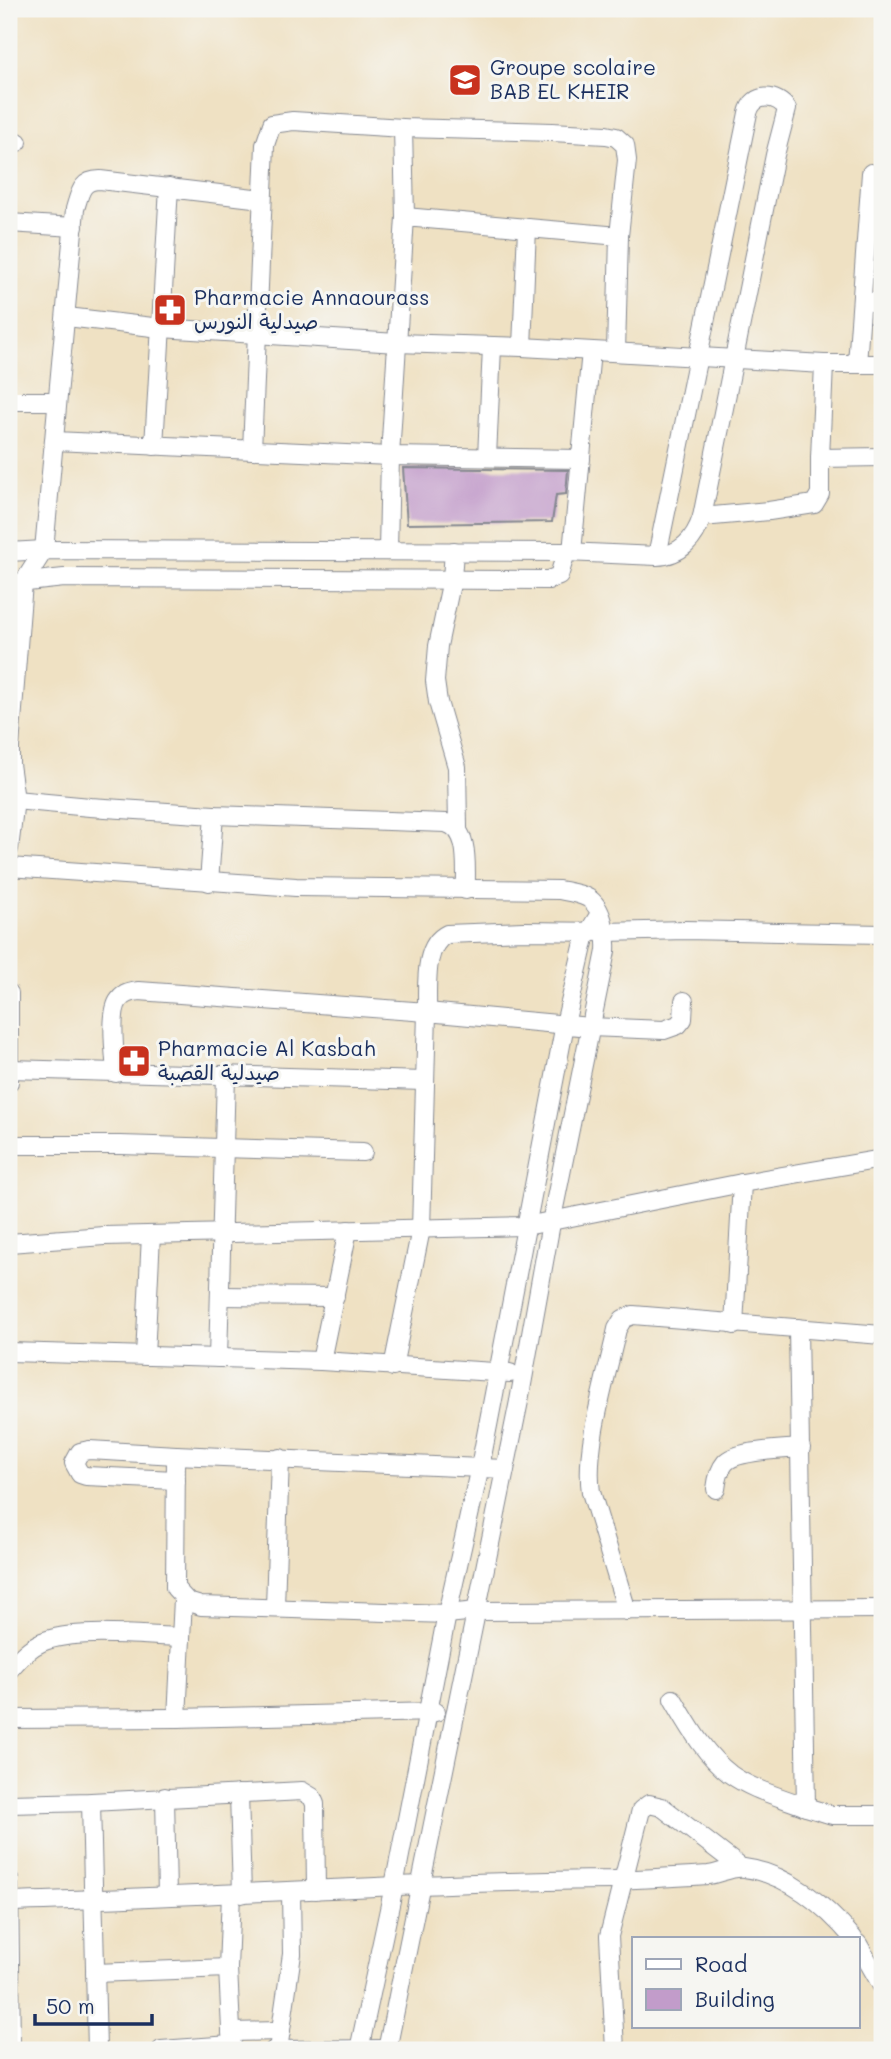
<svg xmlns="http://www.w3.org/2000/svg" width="891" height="2059" font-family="Mali,'Playpen Sans Arabic',sans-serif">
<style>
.building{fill:#c29cca}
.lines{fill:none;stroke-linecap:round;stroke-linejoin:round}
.minor-casing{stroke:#858890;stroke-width:20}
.minor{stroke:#fff;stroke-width:18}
.labels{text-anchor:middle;stroke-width:6;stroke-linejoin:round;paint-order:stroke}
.poi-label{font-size:21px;fill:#1b2f5e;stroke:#f6f6f2;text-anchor:start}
</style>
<rect width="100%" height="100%" fill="#f6f6f2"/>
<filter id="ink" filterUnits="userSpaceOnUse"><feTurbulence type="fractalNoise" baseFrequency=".0143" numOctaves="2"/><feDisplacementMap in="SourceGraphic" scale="14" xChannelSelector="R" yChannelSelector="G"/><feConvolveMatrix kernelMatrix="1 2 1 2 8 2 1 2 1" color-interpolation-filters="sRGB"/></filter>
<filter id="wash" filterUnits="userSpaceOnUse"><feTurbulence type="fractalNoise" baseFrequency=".00686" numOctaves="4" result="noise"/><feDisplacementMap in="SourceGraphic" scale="28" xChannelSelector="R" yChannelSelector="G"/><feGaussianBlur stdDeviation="1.57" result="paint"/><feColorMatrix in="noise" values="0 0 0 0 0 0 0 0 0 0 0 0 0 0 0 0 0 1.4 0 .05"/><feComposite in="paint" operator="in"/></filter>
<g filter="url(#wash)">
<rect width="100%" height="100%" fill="#efe1c3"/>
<g id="blocks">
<path class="building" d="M403,468l165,2 -2,24 -10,1 -4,27 -145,2z"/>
</g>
</g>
<g filter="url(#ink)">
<use href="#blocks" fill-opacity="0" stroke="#858890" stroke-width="2"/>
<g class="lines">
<defs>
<g id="minor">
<path d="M403,128l2,89"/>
<path d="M9,142h9"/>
<path d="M262,199l-162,-19c-19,0 -20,13 -25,29l-31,341 -21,33 -13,164v17l5,36 75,7 124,8 232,8c25,7 19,46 20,67"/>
<path d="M9,223l65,4"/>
<path d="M862,301l20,2"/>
<path d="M67,317l94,11 236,15 125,4 302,17h58"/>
<path d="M522,347l5,-119"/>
<path d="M824,364l-4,94 62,-1"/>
<path d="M857,364l14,-191"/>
<path d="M9,401h48"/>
<path d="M54,441l336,15 191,3"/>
<path d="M154,446l15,-259"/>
<path d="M252,450l13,-305 7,-21 21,-3 110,7 149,4 54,3 10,2 9,8 2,15 -8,76"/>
<path d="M487,457l5,-110"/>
<path d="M702,517l67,-6 45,-7 6,-10v-36"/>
<path d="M388,551l2,-95 15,-239 214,19 -3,116"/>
<path d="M454,551l-2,28 -14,67 -3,35 3,21 19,65 1,61"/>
<path d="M9,552l35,-2 522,2 91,4c24,-1 38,-17 45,-39l73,-362 12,-46c-10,-15 -34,-17 -39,4l-91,443"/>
<path d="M572,552l19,-201"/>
<path d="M9,584l55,-6 484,2 11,-4 7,-24"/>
<path d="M9,849l6,-49"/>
<path d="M9,867l287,20 263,3c10,2 20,3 29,8 15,9 19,37 18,53l-55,272 -32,178 -132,649"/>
<path d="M209,882l5,-67"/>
<path d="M9,993v89"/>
<path d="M10,1069l414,12"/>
<path d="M116,1073c-1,-17 -7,-61 3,-73 5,-7 12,-8 20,-9l288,21c1,-23 -5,-66 20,-78l76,-3 83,1 79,-2 197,4"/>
<path d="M9,1145h111l243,7"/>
<path d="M9,1243l95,-7 422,-10 216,-43 140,-24"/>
<path d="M221,1296l114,1"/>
<path d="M734,1325l8,-142"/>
<path d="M798,1328l8,479 26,8h50"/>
<path d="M9,1352l312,9 189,12"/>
<path d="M145,1356l6,-121"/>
<path d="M218,1358l8,-283"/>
<path d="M321,1361l27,-131"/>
<path d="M393,1367l28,-138 6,-217 163,15 74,3 14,-5 5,-6 1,-18"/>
<path d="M505,1469l-329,-14 -1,133 13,14 13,4 246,8 30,-3 405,-2"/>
<path d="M176,1480l-90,-4 -6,-2 -6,-11 6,-11 9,-2 87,5"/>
<path d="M716,1489c1,-9 3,-19 9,-26 11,-13 58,-13 76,-15"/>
<path d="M275,1607l5,-149"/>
<path d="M627,1611l-36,-119c-7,-46 16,-116 26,-163l6,-10 10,-4 249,20"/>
<path d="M9,1670c10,-11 19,-22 33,-28 32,-14 102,-6 139,-5"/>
<path d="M673,1699c16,27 31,55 57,75 22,16 51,23 76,33"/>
<path d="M177,1718l6,-119"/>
<path d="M9,1719l168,-1 259,-6"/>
<path d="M239,1794l3,100"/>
<path d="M165,1797l2,99"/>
<path d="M91,1802l6,248"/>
<path d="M9,1804l82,-2 211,-11 10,6 3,7 1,86"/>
<path d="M9,1879l2,171"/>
<path d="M231,1894l-3,74 4,82"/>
<path d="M9,1902c201,-5 402,-20 604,-22 31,-1 63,-3 95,-5 11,-1 25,-9 36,-7 43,5 82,38 109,70"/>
<path d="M858,1944l24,42"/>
<path d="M95,1973l133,-5"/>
<path d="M231,2032l50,-1"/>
<path d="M161,2050l70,-5"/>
<path d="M274,2050l113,-1"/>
<path d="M278,2050l14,-96 -1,-62"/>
<path d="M359,2050l35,-164 53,-272 33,-147 85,-443 20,-86 14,-23"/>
<path d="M615,2050l-6,-114 32,-126 8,-6 13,3 78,60"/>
</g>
</defs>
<use href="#minor" class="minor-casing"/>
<use href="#minor" class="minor"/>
</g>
</g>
<defs>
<symbol id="school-square" viewBox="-11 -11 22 22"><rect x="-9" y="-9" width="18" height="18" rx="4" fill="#c8321e" stroke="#f6f6f2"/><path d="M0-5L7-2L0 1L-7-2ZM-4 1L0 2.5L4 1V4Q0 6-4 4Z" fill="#fff"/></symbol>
<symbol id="pharmacy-square" viewBox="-11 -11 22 22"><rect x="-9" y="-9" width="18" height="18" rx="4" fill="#c8321e" stroke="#f6f6f2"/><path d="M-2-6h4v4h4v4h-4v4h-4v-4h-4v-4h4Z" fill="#fff"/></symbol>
</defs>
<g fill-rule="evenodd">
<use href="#school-square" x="446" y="61" width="38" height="38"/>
<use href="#pharmacy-square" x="151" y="291" width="38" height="38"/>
<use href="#pharmacy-square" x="115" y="1042" width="38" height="38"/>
</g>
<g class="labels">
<g class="poi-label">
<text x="490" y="75">Groupe scolaire<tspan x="490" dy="24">BAB EL KHEIR</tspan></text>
<text x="194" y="305">Pharmacie Annaourass<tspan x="194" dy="24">صيدلية النورس</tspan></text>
<text x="158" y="1056">Pharmacie Al Kasbah<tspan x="158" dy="24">صيدلية القصبة</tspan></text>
</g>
</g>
<rect width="891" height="2059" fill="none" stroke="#f6f6f2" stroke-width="35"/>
<rect x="632" y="1937" width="228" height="91" fill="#f6f6f2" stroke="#9ea6b7" stroke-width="2"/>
<rect x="646" y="1959" width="35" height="10" fill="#ffffff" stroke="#9ea6b7" stroke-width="2"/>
<text x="695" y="1972" font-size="21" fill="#1b2f5e">Road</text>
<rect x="646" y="1989" width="35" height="21" fill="#c29cca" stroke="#9ea6b7" stroke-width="2"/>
<text x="695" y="2007" font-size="21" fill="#1b2f5e">Building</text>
<path d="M35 2014v10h117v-10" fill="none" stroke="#1b2f5e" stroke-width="3.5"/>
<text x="46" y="2014" font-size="21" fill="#1b2f5e" stroke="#f6f6f2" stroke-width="5" paint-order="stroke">50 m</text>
</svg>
